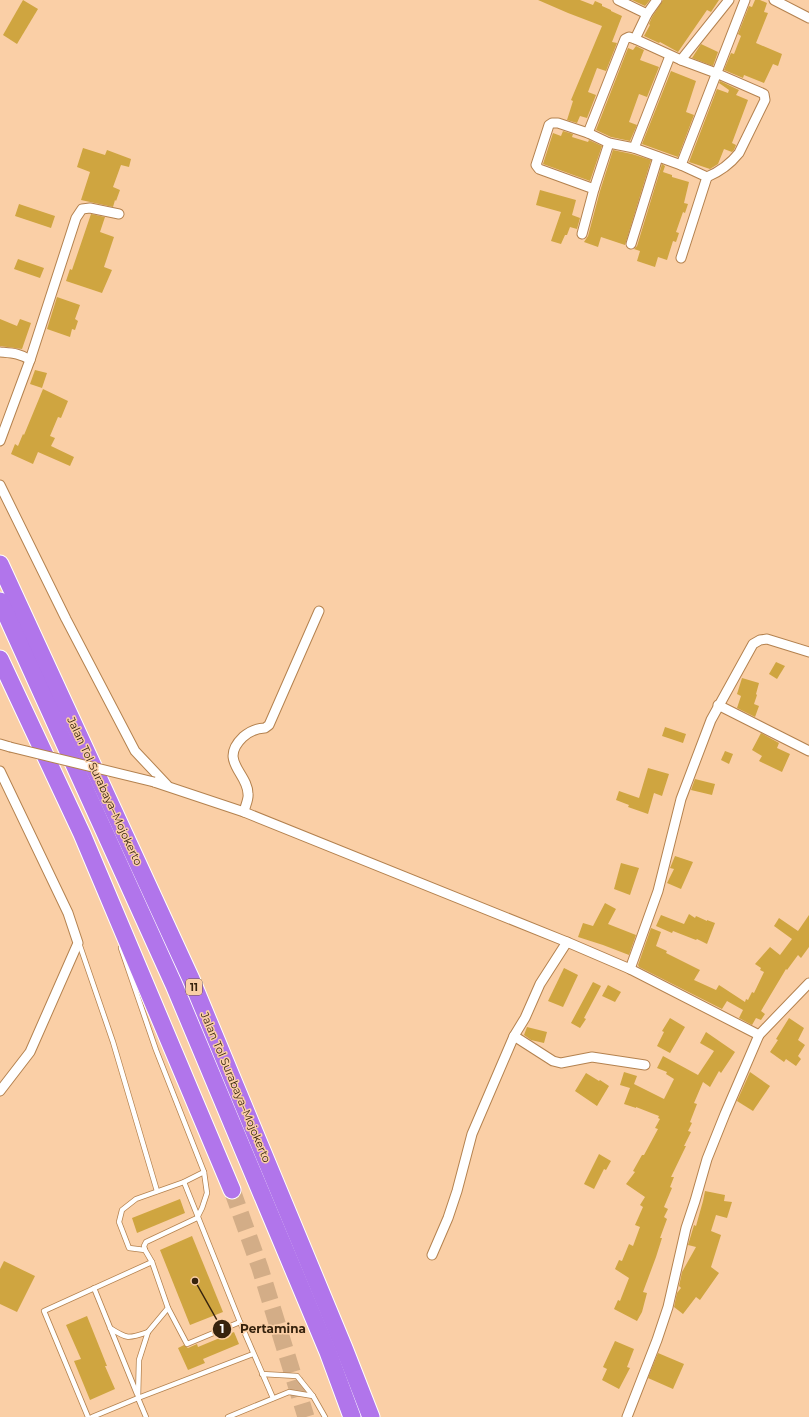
<svg xmlns="http://www.w3.org/2000/svg" width="809" height="1417" font-family="Montserrat,sans-serif">
<style>
.building{fill:#cfa540}
.lines{fill:none;stroke-linecap:round;stroke-linejoin:round}
.motorway-tunnel{stroke:#d3ad87;stroke-width:17;stroke-dasharray:17 8;stroke-linecap:butt}
.service-casing{stroke:#b4824f;stroke-width:6}
.minor-casing{stroke:#b4824f;stroke-width:11}
.motorway-casing{stroke:#fff;stroke-width:19}
.service{stroke:#fff;stroke-width:4.5}
.minor{stroke:#fff;stroke-width:9}
.motorway{stroke:#b175eb;stroke-width:17}
.minor-bridge-casing{stroke:#b4824f;stroke-width:11;stroke-linecap:butt}
.minor-bridge{stroke:#fff;stroke-width:9}
.labels{text-anchor:middle;stroke-width:3;stroke-linejoin:round;paint-order:stroke}
.shield{fill:#facfa6;stroke:#72573b;stroke-width:1}
.shield-label{font-size:10px;font-weight:bold;fill:#37230d}
.street-label{font-size:11px;fill:#37230d;stroke:#facfa6}
.leader{fill:none;stroke:#37230d;stroke-width:1.5}
.callout-dot{fill:#37230d;stroke:#facfa6;stroke-width:1.5}
.mark-label{font-size:12px;text-anchor:middle;font-weight:bold;fill:#fff}
.callout-label{font-size:12px;text-anchor:middle;font-weight:bold;fill:#37230d;stroke:#facfa6;stroke-width:3;stroke-linejoin:round;paint-order:stroke}
</style>
<rect width="100%" height="100%" fill="#facfa6"/>
<g class="building">
<path d="M23,0l15,9 -21,35 -14,-9z"/>
<path d="M538,0h42l13,5 2,-4 7,3v2l9,4v1l11,5 -10,26 5,1 -11,28 -9,-3 -9,24 8,3 -9,23 -7,-2 -3,7 -10,-3 6,-19 -2,-1 31,-74 -34,-13z"/>
<path d="M632,0h18l-5,6z"/>
<path d="M663,0h56l-8,12 -4,-2 -29,42 -18,-10 -1,1 -15,-7 6,-11 -1,-1 3,-7z"/>
<path d="M755,0h5l7,3 -3,9 4,1 -12,30 26,11 -4,12 -5,-2 -9,19 -20,-8 -1,3 -19,-8 7,-17 3,1 7,-18 -3,-2 11,-28 3,1z"/>
<path d="M701,44l17,8 -5,14 -21,-8z"/>
<path d="M636,46l8,4 -4,10 19,7 -12,30 -8,-3 -10,28 8,3 -7,16 -19,-4 -15,-7 32,-82 5,2z"/>
<path d="M671,71l25,10 -10,31 8,3 -16,42 -36,-13z"/>
<path d="M720,81l19,9 -3,5 12,5 -16,43 4,2 -2,5 -2,2 -8,-3 -6,15 -8,5 -21,-7 28,-73 11,4 1,-3 -10,-7z"/>
<path d="M563,131l10,3 -1,3 16,5 1,-2 13,6 -12,35 -47,-17 10,-31 8,3z"/>
<path d="M83,148l22,7 2,-5 24,9 -2,8 -8,-2 -8,22 7,3 -4,11 -1,-1 -2,7 -32,-7 9,-28 -13,-5z"/>
<path d="M613,150l19,4 19,6 -26,85 -24,-8 -3,10 -14,-5 4,-6 12,-45z"/>
<path d="M662,164l3,2 -2,6 9,3v2l17,5 -5,21 4,1 -3,9 -2,-1 -7,20 3,1 -3,9 -3,-1 -6,19 -9,-3 -3,10 -18,-6 3,-10 -6,-2 3,-3z"/>
<path d="M540,190l36,10 -4,15 8,3 -3,11 -7,-2 -3,8h-2l-4,9 -10,-3 10,-29 -25,-7z"/>
<path d="M19,204l36,12 -4,12 -36,-12z"/>
<path d="M91,214l14,3 -5,15 14,5 -10,30 8,3 -10,23 -36,-12 4,-12 2,1z"/>
<path d="M18,259l26,9 -4,10 -26,-9z"/>
<path d="M57,297l23,8 -5,14 3,2 -3,9 -3,-1 -2,8 -23,-8z"/>
<path d="M0,319l17,7 3,-7 11,4 -9,26 -22,-3z"/>
<path d="M35,370l12,3 -5,15 -12,-4z"/>
<path d="M43,389l25,12 -7,17 -3,-1 -8,19 5,2 -4,8 23,11 -4,9 -32,-14 -5,12 -22,-10 4,-10 3,2 5,-12 1,1z"/>
<path d="M776,662l9,4 -8,13 -8,-5z"/>
<path d="M742,678l17,5 -3,11 1,1 -3,9 5,2 -4,11 -18,-9 4,-12 -4,-2z"/>
<path d="M665,727l21,7 -3,9 -21,-7z"/>
<path d="M761,733l18,10 -2,5 13,6 -8,18 -23,-11 3,-5 -10,-6z"/>
<path d="M725,751l8,3 -4,10 -8,-4z"/>
<path d="M648,768l21,6 -7,22 -8,-3 -6,21 -20,-7 1,-2 -13,-5 3,-9 20,7z"/>
<path d="M695,779l20,5 -3,11 -21,-5z"/>
<path d="M675,856l18,6 -12,27 -14,-6 7,-14 -4,-1z"/>
<path d="M621,863l18,5 -9,27 -16,-6z"/>
<path d="M605,903l11,6 -8,15 28,11 -7,20 -26,-10 -25,-8 5,-14 10,3z"/>
<path d="M689,914l6,4 1,-2 11,5v-1l8,3 -8,21 -10,-5 -1,1 -23,-9 -1,2 -16,-7 5,-11 23,9z"/>
<path d="M809,915v32l-8,11 -3,-3 -11,15 -1,-1 -25,42 4,3 -4,6 -5,-2 -4,7 -13,-7 4,-8 -16,-9 -5,8 -83,-42 -1,-2 13,-37 10,4 -5,14 11,5 -1,2 34,17 -6,10 22,10 3,-5 26,17 1,-3 2,1 4,-8 2,1 10,-21 -4,-2 1,-2 -6,-4 15,-17 10,8 12,-16 -18,-13 5,-8 19,13z"/>
<path d="M564,968l14,7 -15,32 -15,-6z"/>
<path d="M593,982l8,4 -17,32 2,1 -6,9 -9,-5z"/>
<path d="M608,985l13,7 -6,10 -13,-6z"/>
<path d="M670,1018l15,9 -15,26 -13,-7 7,-14 -2,-1z"/>
<path d="M789,1018l15,10 -6,12 7,5 -7,11 3,3 -5,7 -10,-7 -2,3 -14,-10 8,-12 -2,-1z"/>
<path d="M527,1027l20,5 -3,11 -13,-3 -7,-5z"/>
<path d="M706,1032l29,20 -14,21 -2,-2 -9,16 -7,-5 -9,21 3,1 -7,18 2,1 -4,8 3,1 -7,14h2l-15,31h3l-4,10 2,1 -8,19 4,2 -4,8 3,2 -7,19h2l-6,19 -13,35 4,1 -5,19 -5,9 -23,-12 4,-9 2,1 9,-23 -14,-9 4,-9 3,1 7,-17 4,2 7,-19 -5,-2 8,-18 -3,-2 5,-8 -19,-13 9,-12 -2,-1 9,-16h2l14,-26 -3,-1 5,-9 -2,-1 1,-2 -23,-9v1l-12,-4 6,-16 -10,-3 4,-13 13,4 -3,8 30,15 10,-20 -8,-5 1,-2 -10,-4 6,-12 35,19 16,-24 -14,-8z"/>
<path d="M750,1072l20,14 -17,25 -16,-10z"/>
<path d="M586,1073l13,8 1,-1 9,6 -12,20 -22,-15z"/>
<path d="M599,1154l12,7 -5,9 -2,-1 -10,20 -10,-5z"/>
<path d="M705,1191l20,4 -1,6 8,1 -5,16 -11,-3 -5,16 10,4 -10,32 8,6 -19,27 -4,-3 -13,17 -9,-7 3,-14 4,-5 -2,-2 3,-14 14,-25 -8,-2 6,-20 2,1 7,-25z"/>
<path d="M180,1199l5,14 -48,20 -5,-15z"/>
<path d="M192,1236l31,76 -33,13 -30,-75z"/>
<path d="M4,1261l31,15 -18,36 -17,-8v-35z"/>
<path d="M87,1316l20,50h-2l10,23 -25,11 -16,-39 7,-2 -15,-34z"/>
<path d="M234,1332l5,12 -36,15 2,4 -17,7 -10,-22 6,-3 4,3 9,-4 1,3z"/>
<path d="M615,1341l19,8 -7,18 3,1 -11,21 -17,-9 5,-11 -4,-2z"/>
<path d="M658,1353l26,11 -11,25 -25,-11z"/>
</g>
<g class="lines">
<path class="motorway-tunnel" d="M232,1190l28,78 46,149"/>
<defs>
<g id="service">
<path d="M79,943l34,99 44,149"/>
<path d="M121,948l35,102 48,122 3,21 -5,15 -5,10 -51,24 -2,4 1,4 7,12 16,46 -20,24 -9,28 -1,38 8,19"/>
<path d="M184,1182l56,140 33,76"/>
<path d="M145,1250l-16,-2 -10,-26 3,-12 14,-11 48,-17 20,-10"/>
<path d="M94,1288l43,106"/>
<path d="M168,1308l19,36 53,-22"/>
<path d="M110,1328c17,11 18,11 38,4"/>
<path d="M262,1374l35,2 16,20 12,21"/>
<path d="M88,1417l-44,-106 108,-49"/>
<path d="M92,1417l46,-19 115,-44"/>
<path d="M228,1417l61,-25 24,4"/>
</g>
<g id="minor">
<path d="M618,0l29,14"/>
<path d="M774,0l35,18"/>
<path d="M635,39l12,-25 10,-14"/>
<path d="M681,60l48,-60"/>
<path d="M588,133l37,-94 4,-2 6,2 46,21 35,13 48,21 1,6 -26,53c-8,10 -20,19 -32,24"/>
<path d="M634,148l36,-92"/>
<path d="M681,165l64,-165"/>
<path d="M594,189l-55,-20 -3,-4 13,-40 3,-2h6l30,10 21,10 25,5 47,17 26,12 -26,81"/>
<path d="M582,234l12,-45 15,-46"/>
<path d="M631,244l27,-87"/>
<path d="M0,352c11,1 20,1 30,8l-30,81"/>
<path d="M30,360l46,-142 6,-9 8,-1 29,6"/>
<path d="M0,485l66,134 69,132 32,34"/>
<path d="M718,705l91,46"/>
<path d="M0,744l10,3"/>
<path d="M0,771l68,142 10,30 -48,109 -30,39"/>
<path d="M154,782l90,30 323,130 63,27 129,66"/>
<path d="M244,812c1,-6 5,-13 4,-18 0,-21 -30,-33 -5,-57 7,-6 13,-9 22,-9l4,-3 50,-114"/>
<path d="M630,969l28,-78 23,-92 30,-79 42,-76 7,-4 7,-1 42,13"/>
<path d="M514,1036l39,25 8,2 31,-6 53,8"/>
<path d="M432,1255l16,-37 9,-27 15,-57 42,-98 11,-18 15,-34 27,-42"/>
<path d="M627,1417l30,-77 11,-33 18,-79 9,-27 12,-42 18,-45 34,-79 50,-52"/>
</g>
<g id="motorway">
<path d="M0,564l191,415 153,369 27,69"/>
<path d="M0,601l174,384 154,367 24,65"/>
<path d="M0,659l82,175 150,356"/>
</g>
</defs>
<use href="#service" class="service-casing"/>
<use href="#minor" class="minor-casing"/>
<use href="#motorway" class="motorway-casing"/>
<use href="#service" class="service"/>
<use href="#minor" class="minor"/>
<use href="#motorway" class="motorway"/>
<defs>
<path id="minor-bridge" d="M10,747l144,35"/>
</defs>
<use href="#minor-bridge" class="minor-bridge-casing"/>
<use href="#minor-bridge" class="minor-bridge"/>
</g>
<g class="labels">
<rect class="shield" x="186" y="979" width="16" height="16" rx="3"/>
<g class="shield-label">
<text x="194" y="991">11</text>
</g>
<g class="street-label">
<text transform="translate(105 791) rotate(65)" y="4">Jalan Tol Surabaya–Mojokerto</text>
<text transform="translate(236 1087) rotate(67)" y="4">Jalan Tol Surabaya–Mojokerto</text>
</g>
</g>
<path class="leader" d="M195 1281L222 1329"/>
<g class="callout-dot">
<circle cx="195" cy="1281" r="4"/>
<circle cx="222" cy="1329" r="10"/>
</g>
<g class="mark-label">
<text x="222" y="1333">1</text>
</g>
<g class="callout-label">
<text x="273" y="1333">Pertamina</text>
</g>
</svg>
